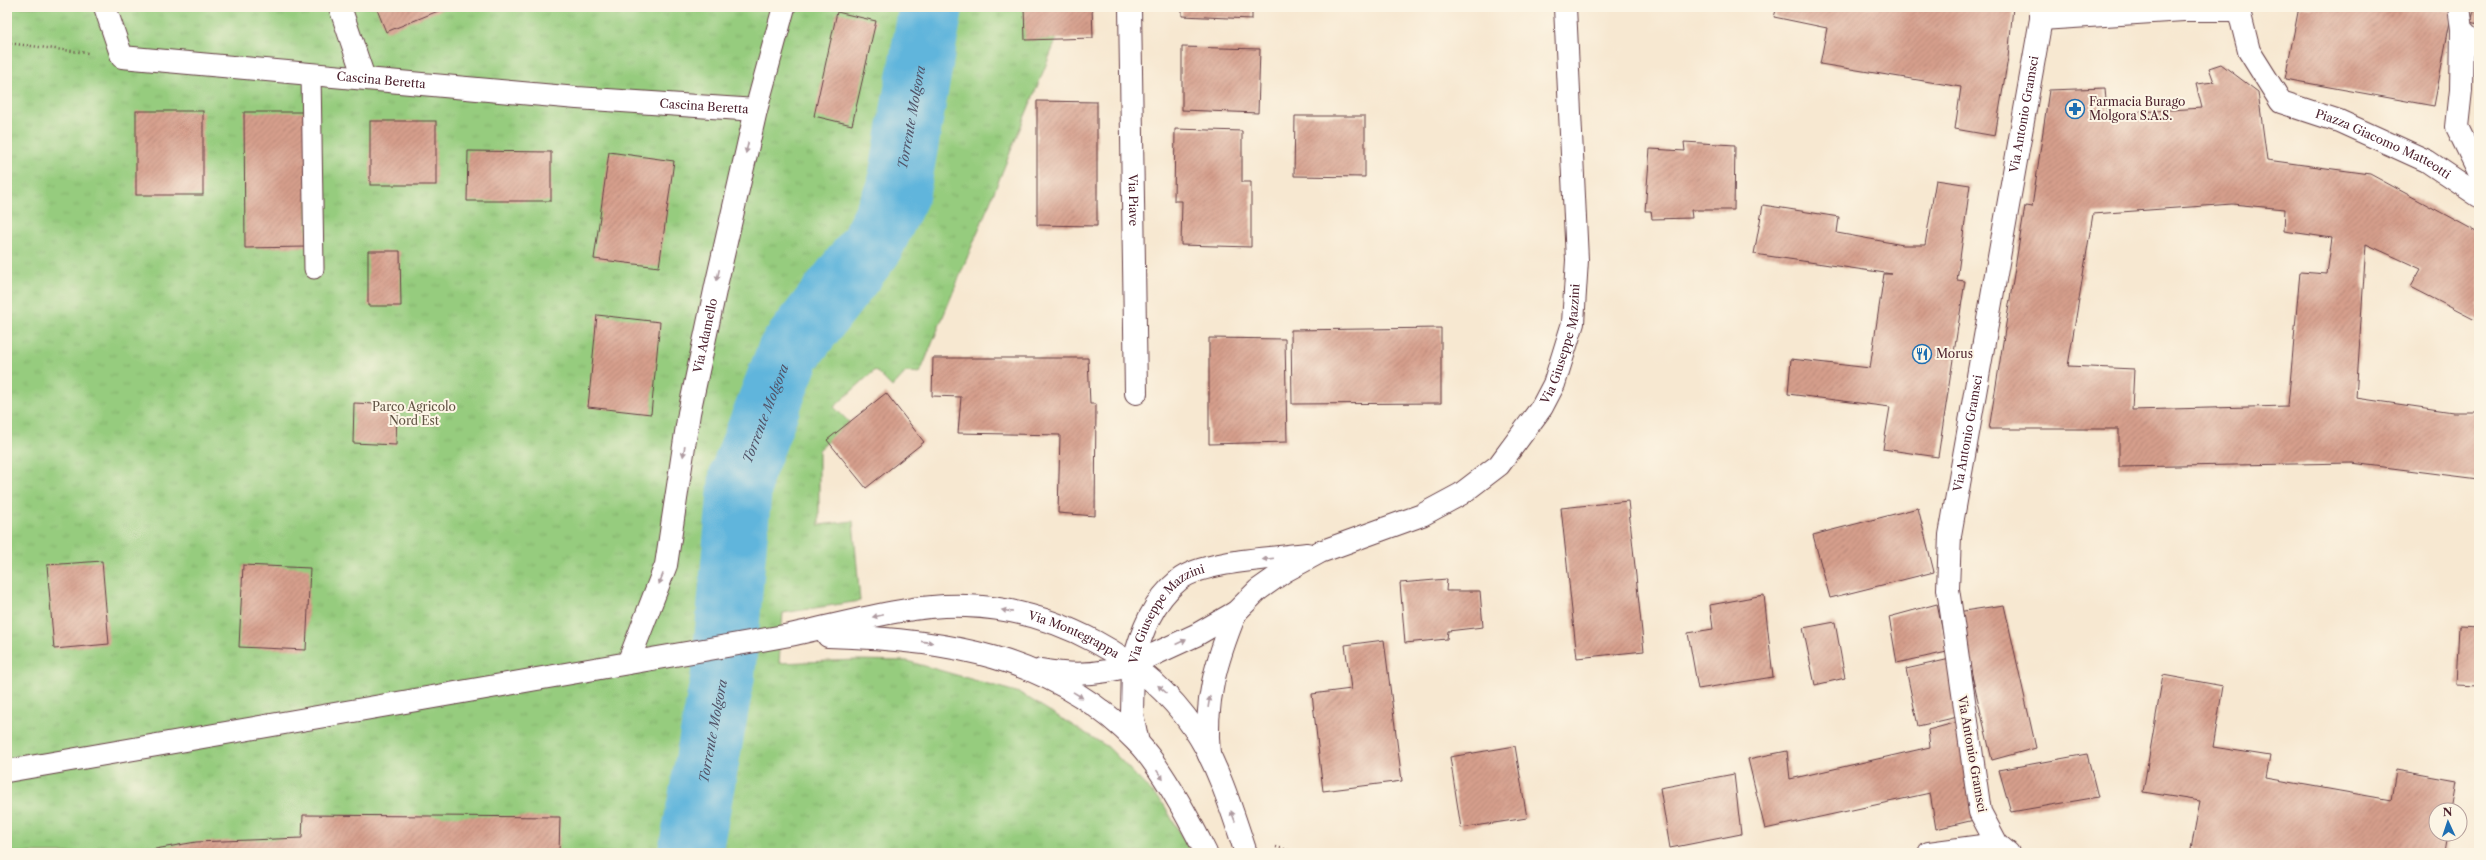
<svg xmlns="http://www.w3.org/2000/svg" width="2486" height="860" font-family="'Libre Caslon Text',serif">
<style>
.park{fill:url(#park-tufts);stroke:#707654}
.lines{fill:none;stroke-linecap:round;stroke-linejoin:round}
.river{stroke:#60b5dc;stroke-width:64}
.building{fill:url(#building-hatch);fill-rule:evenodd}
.service-casing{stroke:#643d44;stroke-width:21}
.pedestrian-casing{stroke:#643d44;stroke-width:24}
.minor-casing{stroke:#643d44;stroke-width:24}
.tertiary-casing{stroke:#643d44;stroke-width:24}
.path{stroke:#643d44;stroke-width:2.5;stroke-dasharray:1 3;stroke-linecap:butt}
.service{stroke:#fff;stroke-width:19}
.pedestrian{stroke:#fff;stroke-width:22}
.minor{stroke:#fff;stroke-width:22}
.tertiary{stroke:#fff;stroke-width:22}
.oneway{fill:#ae9aa0}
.labels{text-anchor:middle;stroke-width:4;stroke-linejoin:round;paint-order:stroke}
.street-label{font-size:12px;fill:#4a1f2b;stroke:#fcf5e5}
.poi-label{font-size:12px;fill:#4a1f2b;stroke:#fcf5e5;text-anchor:start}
.park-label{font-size:12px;fill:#615344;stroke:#fcf5e5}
.water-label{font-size:13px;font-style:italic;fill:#525469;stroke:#fcf5e5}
</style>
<defs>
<pattern id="park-tufts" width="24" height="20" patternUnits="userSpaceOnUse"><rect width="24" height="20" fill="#96cc7e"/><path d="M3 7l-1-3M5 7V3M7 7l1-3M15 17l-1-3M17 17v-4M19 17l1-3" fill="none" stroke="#83af6d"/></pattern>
<pattern id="building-hatch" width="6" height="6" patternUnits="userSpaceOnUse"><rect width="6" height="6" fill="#d69f8c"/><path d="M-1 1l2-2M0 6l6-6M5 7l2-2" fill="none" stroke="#b08173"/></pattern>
</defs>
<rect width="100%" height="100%" fill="#fcf5e5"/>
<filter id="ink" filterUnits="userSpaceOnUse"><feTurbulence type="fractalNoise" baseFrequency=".025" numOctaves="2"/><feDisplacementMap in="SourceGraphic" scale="8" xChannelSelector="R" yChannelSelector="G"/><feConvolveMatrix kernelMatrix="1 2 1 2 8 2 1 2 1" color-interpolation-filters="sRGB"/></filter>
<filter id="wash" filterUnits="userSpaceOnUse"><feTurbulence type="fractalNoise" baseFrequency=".012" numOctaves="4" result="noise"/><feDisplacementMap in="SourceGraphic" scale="16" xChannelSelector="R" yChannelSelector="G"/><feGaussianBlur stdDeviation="0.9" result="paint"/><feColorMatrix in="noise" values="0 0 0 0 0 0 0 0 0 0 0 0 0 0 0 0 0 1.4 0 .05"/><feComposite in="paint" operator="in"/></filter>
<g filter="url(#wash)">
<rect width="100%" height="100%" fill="#f7e8d1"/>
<path class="park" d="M7,7h1023l1,33 26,-2 -137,335 -14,-1 -14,15 -17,-17 -41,37 15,15 -30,28v75l34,-4 7,80 -77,12 -4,50 78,-3 50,1 113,32 88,54 56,58 27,48h-1184z"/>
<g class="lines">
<path class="river" id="s1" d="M690,853l33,-178 18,-199 48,-124 82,-106 27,-55 33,-184"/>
</g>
<g id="blocks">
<g class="building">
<path d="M376,7h72l-62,25z"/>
<path d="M1024,7h68l1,31 -68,2z"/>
<path d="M1182,7h70v12l-70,-3z"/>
<path d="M1777,7h236l-5,51 -13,78 -40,-7 6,-42 -141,-23 7,-36 -53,-11z"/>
<path d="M2299,7h128l25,4 -18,95 -149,-27z"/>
<path d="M2475,7h4v17l-8,-2z"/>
<path d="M837,12l39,9 -24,104 -38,-9z"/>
<path d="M1182,47l78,2 -2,64 -76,-3z"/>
<path d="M2221,64l37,28 9,68 103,14 109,59v89l-68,-35 10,-18 -55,-25 -10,154 97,14h26v67l-127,-16 -233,4v-38h-130l36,-223 7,1 17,-117 56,-2 2,26 95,-6 -6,-24 18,-2 -5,-14zM2232,204l53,5 -1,22 48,7 -5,36 -27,-2 -12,134 -156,4 2,-41 -66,-3 25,-152z"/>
<path d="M1037,101l60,1v124l-60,-1z"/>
<rect x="136" y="111" width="67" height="84"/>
<path d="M244,112h63v135l-62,1z"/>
<path d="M1295,116h70v61l-71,-1z"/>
<rect x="370" y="121" width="66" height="64"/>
<path d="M1175,129l67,2v51h9v65l-70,-2 1,-44h-8z"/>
<path d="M1684,142l51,3 -1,65h-43l1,8 -40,1 -1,-8h-6l5,-62 35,2z"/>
<path d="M468,151l83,1v49h-84z"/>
<path d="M609,152l65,9 -15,106 -65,-8z"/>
<path d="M1936,180l34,5 -13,95 8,1 -27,176 -55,-8 7,-42 -102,-13 3,-35 79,9 14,-94h8l-138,-20 9,-49 76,12 -2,16 66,12h22z"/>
<path d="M368,251h32l1,55h-33z"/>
<path d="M597,315l63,7 -9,92 -63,-7z"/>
<path d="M1441,328v75l-149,1 -1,-74z"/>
<path d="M1209,338l76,1 2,103 -78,2z"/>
<path d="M933,358h155l2,46h6l-1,112 -37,-3 2,-78 -102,-2 3,-36 -29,-1z"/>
<path d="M886,393l38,49 -58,46 -39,-48z"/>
<path d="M354,403l43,2 -1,40 -43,-2z"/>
<path d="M1628,501l16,150 -67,7 -16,-150z"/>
<path d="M1918,508l16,64 -104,26 -17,-63z"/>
<path d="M102,561l7,83 -55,5 -7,-84z"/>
<path d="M243,565l67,3 -4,82 -67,-3z"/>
<path d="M1447,579l-1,12h34l3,36 -35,4 -1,8 -42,4 -5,-60z"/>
<path d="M1764,595l9,82 -75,12 -10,-56 25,-4 -3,-24z"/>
<path d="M1937,604l10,48 -50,11 -8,-46z"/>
<path d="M2004,605l32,143 -44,12 -35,-148z"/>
<path d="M1835,622l10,56 -30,7 -12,-57z"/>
<path d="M2459,626l20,1v59l-23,-1z"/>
<path d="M1384,640l18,141 -79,10 -11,-97 39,-5 -6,-44z"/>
<path d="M1950,659l12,57 -44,10 -12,-57z"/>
<path d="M2163,675l60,11 -10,61 57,9 -4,22 125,22 5,-30 61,11 -5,29h-16v24h12l-3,19h-230l-24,-4 9,-48 -57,-9z"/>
<path d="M1962,721l12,99 -38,9 -6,-36 -165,36 -17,-70 39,-8 3,28 140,-32 -2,-17z"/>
<path d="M1515,746l12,72 -66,10 -11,-71z"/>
<path d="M2087,754l11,43 -87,15 -12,-42z"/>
<path d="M1734,774l7,60 -71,14 -10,-60z"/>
<path d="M303,815l257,2 -1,36h-427l64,-11 106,-4z"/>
</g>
</g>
</g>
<g filter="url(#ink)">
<use href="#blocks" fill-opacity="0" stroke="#643d44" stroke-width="1"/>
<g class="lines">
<defs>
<path id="service" d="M311,74l3,195"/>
<g id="pedestrian">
<path id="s2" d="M2238,7l11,44 32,51 58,19 88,40 52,35"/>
<path d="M2184,10h54"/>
<path d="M2462,29l-1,61 -4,37 22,45"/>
</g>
<g id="minor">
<path id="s3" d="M105,7l17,50 455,41 179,12"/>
<path d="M340,7l24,71"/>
<path id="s4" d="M1130,7l6,386"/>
<path d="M2459,7l3,22 17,17"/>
<path d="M2041,19l143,-9"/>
<path id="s5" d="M628,663l38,-98 23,-152 27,-127 40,-176 28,-103"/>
<path id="s6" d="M1133,664l63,-29 40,-23 22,-22 27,-19 35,-19 102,-37 39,-21 38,-29 43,-58 12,-23 19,-61 4,-63 -12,-253"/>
<path id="s7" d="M1133,664c8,-32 20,-63 46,-84 23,-19 97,-22 128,-26"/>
<path d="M1209,755c-5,-53 7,-94 27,-143"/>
<path d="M1929,853l68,-9"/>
<path id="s8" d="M2008,853l-11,-9 -17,-32 -32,-223 2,-54 91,-516v-12"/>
</g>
<g id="tertiary">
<path d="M828,636c116,3 224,19 309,106 24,25 53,79 69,111"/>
<path d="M1133,664l-1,50 6,29"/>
<path d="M1041,670c31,6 62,5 92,-6"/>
<path id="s9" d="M7,771l783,-136c58,-12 117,-31 176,-29 89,3 180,51 229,124 23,34 38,84 51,123"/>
</g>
</defs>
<use href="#service" class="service-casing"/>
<use href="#pedestrian" class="pedestrian-casing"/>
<use href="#minor" class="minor-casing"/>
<use href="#tertiary" class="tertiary-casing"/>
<g class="path">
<path d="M7,43l81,10"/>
<path d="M1276,847l24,6"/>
</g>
<use href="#service" class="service"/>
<use href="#pedestrian" class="pedestrian"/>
<use href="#minor" class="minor"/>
<use href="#tertiary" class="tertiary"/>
</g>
<defs><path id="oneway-solid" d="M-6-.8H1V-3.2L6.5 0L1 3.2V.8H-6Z"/></defs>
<g class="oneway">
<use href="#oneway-solid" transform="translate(747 148) rotate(103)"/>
<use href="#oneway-solid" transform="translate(718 275) rotate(103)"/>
<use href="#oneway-solid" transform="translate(684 451) rotate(99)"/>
<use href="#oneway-solid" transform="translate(1268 559) rotate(173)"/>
<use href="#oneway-solid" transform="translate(661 579) rotate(111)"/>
<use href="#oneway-solid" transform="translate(1007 611) rotate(-169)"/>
<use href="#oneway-solid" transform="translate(878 616) rotate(168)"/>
<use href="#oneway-solid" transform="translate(927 642) rotate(6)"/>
<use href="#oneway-solid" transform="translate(1181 642) rotate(-25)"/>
<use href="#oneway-solid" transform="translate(1162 689) rotate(-138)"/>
<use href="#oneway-solid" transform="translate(1078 695) rotate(32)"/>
<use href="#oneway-solid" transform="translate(1209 702) rotate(-81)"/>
<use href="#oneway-solid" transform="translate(1160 775) rotate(55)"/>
<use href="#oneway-solid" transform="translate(1233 816) rotate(-111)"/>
</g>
</g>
<defs>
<symbol id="pharmacy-ring" viewBox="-11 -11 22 22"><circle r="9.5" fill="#fcf5e5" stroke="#1f6fb2" stroke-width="1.5"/><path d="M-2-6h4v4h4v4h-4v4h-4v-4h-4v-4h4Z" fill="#1f6fb2"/></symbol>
<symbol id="restaurant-ring" viewBox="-11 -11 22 22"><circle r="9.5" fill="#fcf5e5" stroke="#1f6fb2" stroke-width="1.5"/><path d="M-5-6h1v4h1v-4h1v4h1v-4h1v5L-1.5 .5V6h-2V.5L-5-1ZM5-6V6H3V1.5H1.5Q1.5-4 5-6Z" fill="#1f6fb2"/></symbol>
</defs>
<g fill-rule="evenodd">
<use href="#pharmacy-ring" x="2064" y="98" width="22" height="22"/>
<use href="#restaurant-ring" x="1911" y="343" width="22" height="22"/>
</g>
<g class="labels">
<g class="street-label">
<text dy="4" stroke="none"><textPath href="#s3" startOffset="313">Cascina Beretta</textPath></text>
<text dy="4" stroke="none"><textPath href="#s3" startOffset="637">Cascina Beretta</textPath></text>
<text dy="4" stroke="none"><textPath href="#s8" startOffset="757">Via Antonio Gramsci</textPath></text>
<text dy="4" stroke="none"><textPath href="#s2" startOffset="216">Piazza Giacomo Matteotti</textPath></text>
<text dy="4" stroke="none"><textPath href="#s4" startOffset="193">Via Piave</textPath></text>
<text dy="4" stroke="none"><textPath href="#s5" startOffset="338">Via Adamello</textPath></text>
<text dy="4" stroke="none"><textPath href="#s6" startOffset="559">Via Giuseppe Mazzini</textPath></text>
<text dy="4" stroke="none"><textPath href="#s8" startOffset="433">Via Antonio Gramsci</textPath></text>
<text dy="4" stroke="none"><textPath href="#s7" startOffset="63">Via Giuseppe Mazzini</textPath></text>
<text dy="4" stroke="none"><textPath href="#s9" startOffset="1086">Via Montegrappa</textPath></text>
<text transform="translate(1972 754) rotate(80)" y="4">Via Antonio Gramsci</text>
</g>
<g class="poi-label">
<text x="2089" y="106">Farmacia Burago<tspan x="2089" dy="14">Molgora S.A.S.</tspan></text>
<text x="1936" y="358">Morus</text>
</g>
<g class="park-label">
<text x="414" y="411">Parco Agricolo<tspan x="414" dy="14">Nord Est</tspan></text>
</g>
<g class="water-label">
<text dy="5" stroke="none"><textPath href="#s1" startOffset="784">Torrente Molgora</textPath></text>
<text dy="5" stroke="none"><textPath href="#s1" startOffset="448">Torrente Molgora</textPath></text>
<text dy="5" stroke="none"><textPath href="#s1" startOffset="124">Torrente Molgora</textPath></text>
</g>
</g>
<rect width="2486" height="860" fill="none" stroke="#fcf5e5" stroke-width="24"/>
<g transform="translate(2448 822) rotate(357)"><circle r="19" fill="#fcf5e5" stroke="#b59f9b"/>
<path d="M0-3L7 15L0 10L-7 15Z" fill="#1f6fb2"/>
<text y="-6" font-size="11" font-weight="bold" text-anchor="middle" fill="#4a1f2b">N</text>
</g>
</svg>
